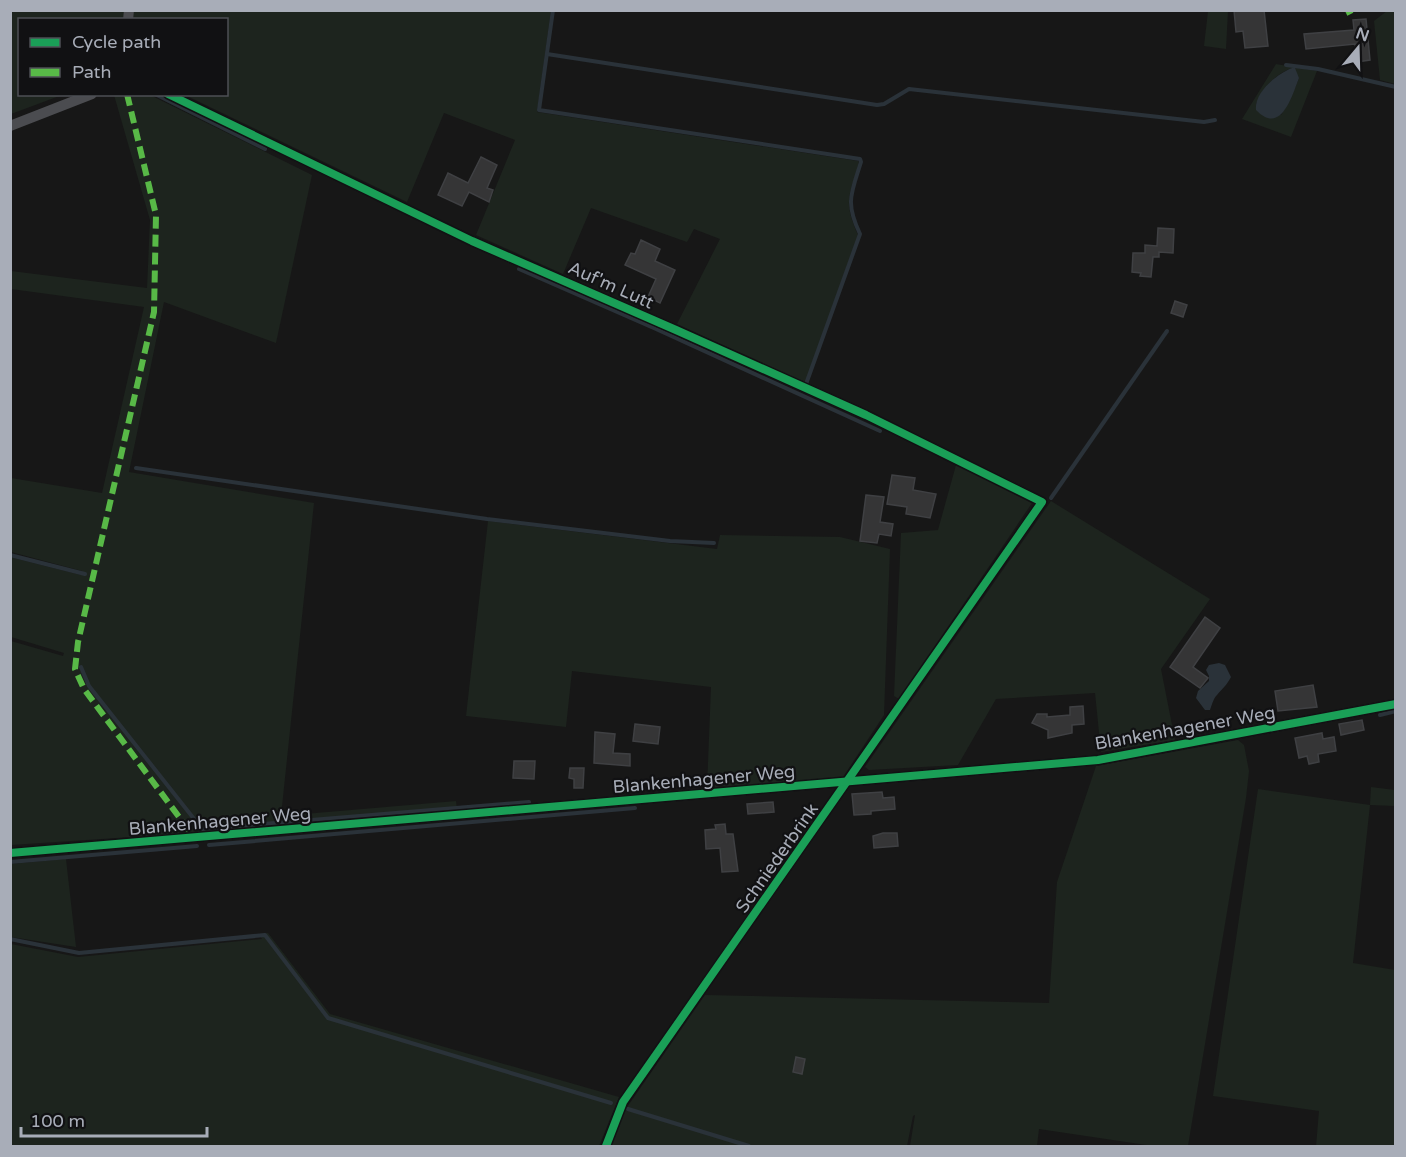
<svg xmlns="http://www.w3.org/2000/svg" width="1406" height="1157" font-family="'Varela Round',sans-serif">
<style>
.green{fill:#1d241e;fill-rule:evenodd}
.water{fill:#2a3239}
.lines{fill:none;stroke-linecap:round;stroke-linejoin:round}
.stream{stroke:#2a3239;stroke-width:4}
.building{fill:#353536;stroke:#3f4043;stroke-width:1.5}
.street{stroke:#4b4c50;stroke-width:10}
.quiet{stroke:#58b947;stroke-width:6;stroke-dasharray:12 6;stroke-linecap:butt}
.cycleway-casing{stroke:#111113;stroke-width:11}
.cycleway{stroke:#1a9f57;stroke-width:8}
.labels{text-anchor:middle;stroke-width:4.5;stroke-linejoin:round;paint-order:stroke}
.street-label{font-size:18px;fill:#a8adb8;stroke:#111113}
</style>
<rect width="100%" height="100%" fill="#171717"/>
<g class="green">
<path d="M11,11h540l-14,101 321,49 1,2c-10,34 -16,38 -1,72l-53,148 -128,-59 43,-85 -26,-10 -7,13 -96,-34 -28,66 -87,-39 39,-95 -71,-27 -37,89 -222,-107 41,-1v-74h-206v74l42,1 -51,19z"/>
<path d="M1208,11h20l-2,38 -22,-3z"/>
<path d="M1387,11h8v73l-15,-4 -6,-59z"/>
<path d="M1276,64l41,7 -26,66 -49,-18zM1292,68l7,10 -8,20 -10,17 -25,-10c4,-16 20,-31 36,-37z"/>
<path d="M114,95h36l162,80 -36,168 -112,-41 -35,170 185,31 -33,313 175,-15 1,9 -280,24 -166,11v-204l52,15 1,-3 -53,-16 -1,-80 71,18 1,-4 -71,-19v-74l91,15 42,-186 -133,-18v-18l136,17 3,-68z"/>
<path d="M956,465l76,38 -133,196 -5,-3 7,-163 37,-3z"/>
<path d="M1051,501l159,98 -49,70 14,71 -74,12 -6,-59 -99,6 -38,66 -89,5 -4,-3z"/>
<path d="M488,521l229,28 3,-14 120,2 50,12 -6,166 -41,62 -136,11 4,-101 -139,-16 -6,56 -100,-11z"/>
<path d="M1238,740l6,5 5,26 -3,27 -58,348h-35l-114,-17 -2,17h-127l5,-31 -2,1 -6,30h-297l13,-33 82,-118 344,8 8,-121 39,-116z"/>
<path d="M1371,787l24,3v16l-25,-1 -17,158 42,7v176h-79l3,-35 -106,-15 45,-307 112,16z"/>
<path d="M66,859l10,88 -65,-10v-73z"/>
<path d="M268,933l62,81 289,83 -20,49h-588v-202l67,13 184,-18 -3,-5z"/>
</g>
<g class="water">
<path d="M1292,68h3l4,10c-7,18 -18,58 -43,32 -2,-18 21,-36 36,-42z"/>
<path d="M1219,663l6,2 6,12c-4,8 -9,12 -14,18 -4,4 -5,10 -7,15h-5l-9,-12 2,-7 11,-10v-5l-3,-6 3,-5z"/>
</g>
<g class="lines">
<g class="stream">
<path d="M553,10l-14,100 321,49 1,3c-10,32 -16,40 -1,72l-54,150"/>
<path d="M547,54l330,51 7,-1 25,-15 295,33 11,-2"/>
<path d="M1286,65l32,4 78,18"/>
<path d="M155,94l110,55"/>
<path d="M519,269l137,60 224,102"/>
<path d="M136,468l351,51 183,22 44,2"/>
<path d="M1051,498l116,-167"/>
<path d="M10,555l75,19"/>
<path d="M81,667l8,19 113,143 327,-27"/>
<path d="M1380,715l16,-4"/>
<path d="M209,845l426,-37"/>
<path d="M10,862l187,-16"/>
<path d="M10,939l69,14 186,-18 63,83 283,85"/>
<path d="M628,1109l121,37"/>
</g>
</g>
<g class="building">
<path d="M1234,10h30l4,36 -23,2 -2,-17 -7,1z"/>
<path d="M1366,19l4,41 -13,2 -2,-18 -49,5 -2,-15 50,-4 -1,-10z"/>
<path d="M481,157l16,8 -10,23 6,2 -4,12 -20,-10 -7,14 -24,-11 10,-22 20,10z"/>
<path d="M1158,228l16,1 -1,24 -14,-1v5h-6l-2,20 -11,-1 1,-3 -9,-1 1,-19h12v-8l12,1z"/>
<path d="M641,240l19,9 -5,12 20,9 -15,33 -12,-6 8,-18 -31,-14 6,-12 4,1z"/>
<path d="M1175,301l12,4 -4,12 -12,-4z"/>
<path d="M892,475l23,3 -2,12 23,4 -6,24 -24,-4 1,-7 -20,-3z"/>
<path d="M866,495l18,2 -4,25 13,2 -2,12 -12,-2 -2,9 -17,-2z"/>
<path d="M1205,617l15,11 -27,39 15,11 -8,10 -30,-21z"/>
<path d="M1313,685l4,22 -39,4 -3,-20z"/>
<path d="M1083,706l1,18 -12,1v8l-24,5v-8l-16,-7 5,-9h10v3l23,-2v-8z"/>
<path d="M1362,720l2,10 -23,5 -2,-11z"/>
<path d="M635,724l25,3 -2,17 -25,-3z"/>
<path d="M595,732l20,2 -2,19 17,1v12l-36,-3z"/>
<path d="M1322,733l1,6 11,-2 2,14 -18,3 1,8 -10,2 -2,-8 -8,2 -4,-20z"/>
<path d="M514,761h21l-1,18 -21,-1z"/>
<path d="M570,768h14l-1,20h-9v-9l-5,-1z"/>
<path d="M882,792l1,6 11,-1 1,12 -24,2v3l-17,1 -2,-21z"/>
<path d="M773,802l1,10 -26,2 -1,-10z"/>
<path d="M725,824l1,10h7l5,37 -16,1 -2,-24 -14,1 -1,-19 11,-1 -1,-4z"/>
<path d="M883,833h14l1,13 -24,2 -1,-12z"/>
<path d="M796,1057l9,2 -3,15 -9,-2z"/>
</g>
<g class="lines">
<g class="street">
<path d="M128,20l1,-10"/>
<path d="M168,94l304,147 204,89 190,85 176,87 -419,600 -17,44"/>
<path d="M10,126l82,-32"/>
<path d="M10,853l1088,-93 298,-56"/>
</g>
<g class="quiet">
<path d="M1346,13l6,-3"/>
<path d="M127,94l29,121 -2,97 -76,330 -3,27 9,20 104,140 1,9"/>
</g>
<defs>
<g id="cycleway">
<path d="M168,94l304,147 204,89 190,85 176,87 -419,600 -17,44"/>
<path d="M10,853l1088,-93 298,-56"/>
</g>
</defs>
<use href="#cycleway" class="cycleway-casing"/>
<use href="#cycleway" class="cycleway"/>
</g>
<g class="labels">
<g class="street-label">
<text transform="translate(611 285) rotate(24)" y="6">Auf'm Lutt</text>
<text transform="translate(1185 728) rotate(-10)" y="6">Blankenhagener Weg</text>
<text transform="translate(704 779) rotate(-5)" y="6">Blankenhagener Weg</text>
<text transform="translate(220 821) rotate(-5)" y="6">Blankenhagener Weg</text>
<text transform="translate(777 858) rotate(-55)" y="6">Schniederbrink</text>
</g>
</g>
<rect width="1406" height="1157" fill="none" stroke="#a8adb8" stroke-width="24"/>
<rect x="18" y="18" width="210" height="78" fill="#111113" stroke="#4d4f55" stroke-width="1.5"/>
<rect x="30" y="38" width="30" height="9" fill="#1a9f57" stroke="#4d4f55" stroke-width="1.5"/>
<text x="72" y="48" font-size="18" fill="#a8adb8">Cycle path</text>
<rect x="30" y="68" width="30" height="9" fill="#58b947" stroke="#4d4f55" stroke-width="1.5"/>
<text x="72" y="78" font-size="18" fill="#a8adb8">Path</text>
<g transform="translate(1358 48) rotate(19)" stroke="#111113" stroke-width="4.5" paint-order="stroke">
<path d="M0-4.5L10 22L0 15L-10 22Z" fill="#a8adb8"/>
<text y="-9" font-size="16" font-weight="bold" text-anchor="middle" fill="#a8adb8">N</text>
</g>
<path d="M21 1127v9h186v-9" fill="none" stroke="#a8adb8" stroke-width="3"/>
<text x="30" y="1127" font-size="18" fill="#a8adb8" stroke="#111113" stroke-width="4.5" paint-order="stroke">100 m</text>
</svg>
